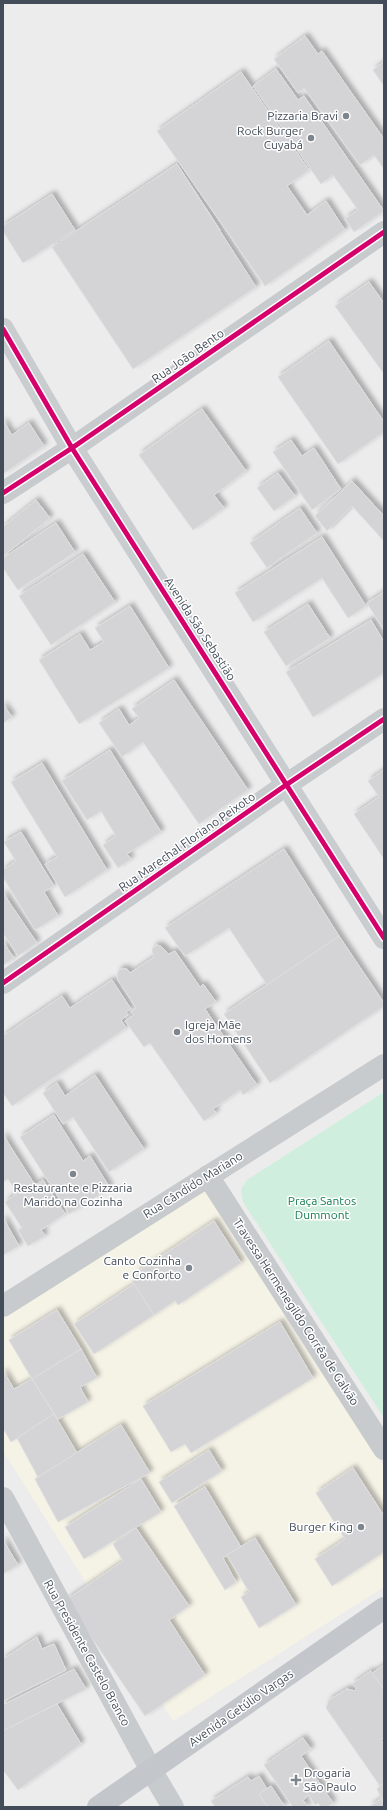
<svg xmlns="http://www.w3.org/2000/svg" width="387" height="1810" font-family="Ubuntu,sans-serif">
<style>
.commercial{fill:#f5f2e6}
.park{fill:#cfeedd}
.building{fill:#d4d4d7;stroke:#dededf;filter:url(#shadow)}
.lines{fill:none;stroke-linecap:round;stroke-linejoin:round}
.street{stroke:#c8cbcd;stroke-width:22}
.secondary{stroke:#c9cdd0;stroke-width:22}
.primary{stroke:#c3c7cc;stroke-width:22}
.cycleway-casing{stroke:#fff;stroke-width:8}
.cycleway{stroke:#d6006c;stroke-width:5}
.poi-dot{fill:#7e858c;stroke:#fff;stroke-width:1.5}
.labels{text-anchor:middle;stroke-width:3;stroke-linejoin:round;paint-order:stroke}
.poi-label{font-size:12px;fill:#434d59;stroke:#fff;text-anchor:end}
.street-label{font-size:12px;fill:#434d59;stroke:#fff}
.park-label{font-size:12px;fill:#137c4e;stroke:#fff}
</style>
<defs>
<filter id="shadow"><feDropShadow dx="3.5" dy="-3.5" stdDeviation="2" flood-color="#0004"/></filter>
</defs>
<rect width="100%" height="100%" fill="#edecec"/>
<path class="commercial" d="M204,1179l180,287v121l-211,134 -170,-270v-144z"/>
<path class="park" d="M384,1092v326l-141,-216 -2,-13 6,-9z"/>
<g class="building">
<path d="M305,36l13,18 4,-3 62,88v30l-10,-14 -14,10 -56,-77 -6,5 -24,-34z"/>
<path d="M384,62v24l-11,-16z"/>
<path d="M276,69l22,31 6,-4 80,115 -30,21 -9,-13 13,-9 -25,-35 -12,9 -68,-98z"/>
<path d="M241,72l68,98 -22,16 20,29 19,-14 19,29 -80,56 -108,-155z"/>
<path d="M177,164l8,13 -5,3 21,31 -33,22 5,8 -20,14 -5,-8 -11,8 -29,-44z"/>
<path d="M177,164l43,66 -93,62 -43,-65z"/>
<path d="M177,164l79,123 -123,82 -81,-122z"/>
<path d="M52,194l23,36 -52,33 -20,-32v-5z"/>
<path d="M369,282l15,21v71l-49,-68z"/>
<path d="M329,341l55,81v10l-46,32 -60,-87z"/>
<path d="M202,409l44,62 -32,24 10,13 -31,22 -54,-75z"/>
<path d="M3,421l9,14 17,-12 15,23 -41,28z"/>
<path d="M291,440l11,16 12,-8 27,41 -29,21 -39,-58z"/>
<path d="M278,473l17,23 -21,15 -17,-23z"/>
<path d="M352,481l32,35v25l-32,-35 -25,25 -12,-15z"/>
<path d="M36,500l14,18 -45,37 -2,-1v-27z"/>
<path d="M300,508l17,25 -50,35 -17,-25z"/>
<path d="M56,523l19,29 -57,38 -15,-22v-10z"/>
<path d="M322,537l44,69 -18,12 -26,-40 -69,44 -18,-29z"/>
<path d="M83,554l32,48 -64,43 -32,-49z"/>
<path d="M384,592v38l-17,-27z"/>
<path d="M308,604l22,34 -44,28 -22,-34z"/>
<path d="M130,606l39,62 -90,56 -40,-64 41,-26 10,16 14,-8 -9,-14z"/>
<path d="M371,620l13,22v31l-71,44 -27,-45z"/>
<path d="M174,680l74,110 -49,34 -56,-82 -21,15 -23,-34 20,-14 10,16 10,-7 -7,-9z"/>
<path d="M3,705l9,12 -9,6z"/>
<path d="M110,750l51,82 -34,22 4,5 -13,9 -15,-23 13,-9 -15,-25 -14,9 -25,-39z"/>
<path d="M42,763l65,107 -42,27 -20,-33 12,-7 -46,-75z"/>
<path d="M384,770v89l-30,-45 25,-17 -11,-16z"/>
<path d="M21,832l33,54 -10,6 14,24 -23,14 -32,-53v-7l13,-9 -12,-19z"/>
<path d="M284,849l55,87 -72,49 -38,-57 -44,28 -20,-28z"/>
<path d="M3,893l34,50 -19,13 -15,-23z"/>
<path d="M339,936l45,67v3l-114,77 -46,-69z"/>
<path d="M3,942l11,16 -11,7z"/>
<path d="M157,945l5,2 7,7 6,-3 25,36 3,-3 13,18 -11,7 52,76 -14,10 -3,-5 -27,19 3,4 -12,8 -54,-78 -6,4 -19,-26 9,-6 -3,-4 5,-3 -18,-28 -1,-5 2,-5 3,-1h5l3,4 24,-16 -2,-6 1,-3z"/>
<path d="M112,980l19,29 -5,3 2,3 -7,5 5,8 -114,78 -9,-13v-57l59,-40 8,12z"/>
<path d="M95,1075l49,74 -35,23 -36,-55 -10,7 -20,-31 14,-10 8,13z"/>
<path d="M54,1115l29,46 7,-5 20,32 -41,26 -49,-77z"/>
<path d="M3,1135l32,50 8,-5 22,34 -24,16 4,6 -17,10 -10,-16 4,-2 -17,-26 13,-9 -10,-14 -5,3z"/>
<path d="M3,1218l16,28 -16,9z"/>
<path d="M214,1221l27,42 -63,42 -3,-4 -21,14 -22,-33 7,-5 -3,-4z"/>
<path d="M134,1284l20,31 -60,39 -20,-30z"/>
<path d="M57,1310l24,39 -49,30 -23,-39z"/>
<path d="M280,1322l33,56 -122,75 -6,-9 -14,8 -28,-46z"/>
<path d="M81,1349l16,29 -17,9 8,15 -30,17 -26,-40z"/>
<path d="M3,1371l11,18 18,-10 22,35 -43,28 -8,-14z"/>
<path d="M54,1414l23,39 -39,24 -21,-39z"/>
<path d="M121,1425l29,48 -92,49 -23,-43z"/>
<path d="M209,1450l13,21 -50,32 -13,-21z"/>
<path d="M353,1468l31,48v36l-52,34 -17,-27 30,-20 -29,-46z"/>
<path d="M141,1479l20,33 -77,47 -19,-32z"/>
<path d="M205,1487l36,60 -18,11 13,24 -11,8 -51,-84z"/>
<path d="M136,1528l53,78 -20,14 36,55 -60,41 -79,-116 57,-39 -10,-17z"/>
<path d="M255,1538l41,67 -37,23 -18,-31 8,-5 -22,-37z"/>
<path d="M3,1540l15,25 -15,9z"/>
<path d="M37,1637l5,12 12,-5 12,26 -63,31v-42z"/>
<path d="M384,1665v20l-2,2 -10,-14z"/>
<path d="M74,1669l12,20 -83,42v-26z"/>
<path d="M371,1671l13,19v48l-3,2 3,3v40l-4,3 -54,-78 3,-8 18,-11 8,2 1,-3 -4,-4z"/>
<path d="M57,1704l24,40 -63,46 -15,-20v-39z"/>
<path d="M303,1738l8,11 -10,7 32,47 -6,4h-6l-3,-4 -3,2 -6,-10 -6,5 5,7h-15l-29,-42z"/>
<path d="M259,1776l8,13 -8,5 9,13h-53l-4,-6 37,-24 3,4z"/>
<path d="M384,1783v21l-7,-15z"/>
<path d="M271,1786l14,21h-17l-9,-13z"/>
<path d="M382,1798l2,9h-15z"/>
</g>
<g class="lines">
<g class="street">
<path d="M3,493l69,-45 312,-216"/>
<path d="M3,983l283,-198 98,-66"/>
<path d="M208,1176l176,273"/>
<path d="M3,1306l381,-241"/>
<path d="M3,1498l148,272 22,37"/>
</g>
<path class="secondary" d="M3,329l69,119 312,490"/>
<path class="primary" d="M98,1807l286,-199"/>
<defs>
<g id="cycleway">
<path d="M3,329l69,119 312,490"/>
<path d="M3,493l69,-45 312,-216"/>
<path d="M3,983l283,-198 98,-66"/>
</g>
</defs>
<use href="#cycleway" class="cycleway-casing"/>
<use href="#cycleway" class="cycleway"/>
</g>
<g class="poi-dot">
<circle cx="346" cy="116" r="4"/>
<circle cx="311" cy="138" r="4"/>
<circle cx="177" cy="1032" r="4"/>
<circle cx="73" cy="1174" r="4"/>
<circle cx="189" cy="1268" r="4"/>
<circle cx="361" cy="1527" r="4"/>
<path d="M294 1774h4v4h4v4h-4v4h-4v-4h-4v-4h4z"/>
</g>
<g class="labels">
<g class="poi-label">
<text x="338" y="120">Pizzaria Bravi</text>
<text x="303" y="135">Rock Burger<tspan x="303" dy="14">Cuyabá</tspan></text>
<text x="185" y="1029" text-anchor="start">Igreja Mãe<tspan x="185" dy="14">dos Homens</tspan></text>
<text x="73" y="1192" text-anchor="middle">Restaurante e Pizzaria<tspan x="73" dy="14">Marido na Cozinha</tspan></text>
<text x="181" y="1265">Canto Cozinha<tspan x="181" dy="14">e Conforto</tspan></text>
<text x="353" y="1531">Burger King</text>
<text x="304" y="1777" text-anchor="start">Drogaria<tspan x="304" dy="14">São Paulo</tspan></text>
</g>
<g class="street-label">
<text transform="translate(188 356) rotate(-35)" y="4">Rua João Bento</text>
<text transform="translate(200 629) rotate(57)" y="4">Avenida São Sebastião</text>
<text transform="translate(187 842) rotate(-35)" y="4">Rua Marechal Floriano Peixoto</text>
<text transform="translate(193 1185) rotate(-32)" y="4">Rua Cândido Mariano</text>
<text transform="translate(296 1312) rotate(57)" y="4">Travessa Hermenegildo Corrêa de Galvão</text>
<text transform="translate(87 1653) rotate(61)" y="4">Rua Presidente Castelo Branco</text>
<text transform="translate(241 1708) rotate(-35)" y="4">Avenida Getúlio Vargas</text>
</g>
<g class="park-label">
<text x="322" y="1205">Praça Santos<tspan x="322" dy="14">Dummont</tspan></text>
</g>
</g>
<rect width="387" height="1810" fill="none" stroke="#434d59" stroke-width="8"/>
</svg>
